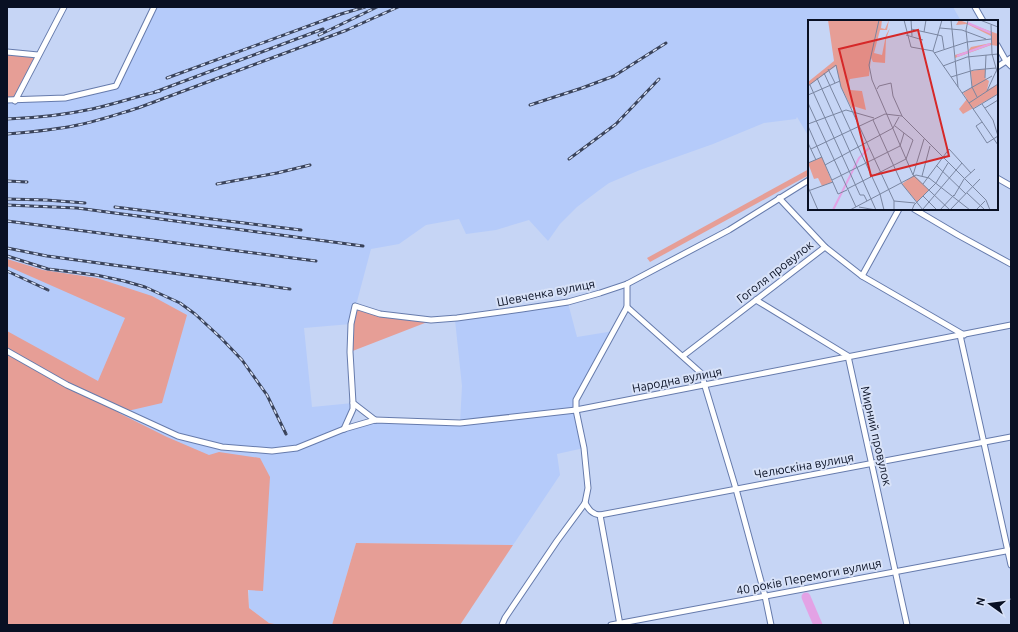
<svg xmlns="http://www.w3.org/2000/svg" width="1018" height="632" font-family="Ubuntu,sans-serif">
<style>
.built{fill:#b5cbfa}
.green{fill:#e69e96}
.lines{fill:none;stroke-linecap:round;stroke-linejoin:round}
.river{stroke:#e3a2e5;stroke-width:9}
.street-casing{stroke:#667bac;stroke-width:7}
.street{stroke:#fff;stroke-width:5}
.rail-casing{stroke:#3a435a;stroke-width:3}
.rail{stroke:#d8e2f8;stroke-width:1.5;stroke-dasharray:4.5;stroke-linecap:butt}
.labels{text-anchor:middle;stroke-width:4;stroke-linejoin:round;paint-order:stroke}
.street-label{font-size:12px;fill:#091023;stroke:#d8e2f8}
.inset-river{fill:none;stroke:#e3a2e5;stroke-width:2}
.inset-road{fill:none;stroke:#7a86a1;stroke-width:1}
.view{fill:#d62828;fill-opacity:0.15;stroke:#d62828;stroke-width:2}
.inset-edge{fill:none;stroke:#091023;stroke-width:2}
</style>
<rect width="100%" height="100%" fill="#c6d5f5"/>
<path class="built" d="M154,7h799l8,14h-152v116l-12,-20 -1,2 -32,4 -51,21 -73,26 -31,13 -11,8 -21,16 -17,17 -12,17 -19,-21 -33,10 -30,4 -7,-15 -33,6 -27,19 -28,5 -20,75 -47,4 8,79 41,-4 -8,25 30,-8 85,3 2,-37 -7,-66 113,-17 9,34 37,-6 -38,69 8,48 -27,6 3,21 -47,70 -157,-2 -24,82h-52l-11,-2 -20,-15 -2,-129 -80,-25 -160,-103v-251l58,-2 51,-12z"/>
<g class="green">
<path d="M7,52l31,3 -23,46 -8,-1z"/>
<path d="M809,169v6l-159,87 -3,-4z"/>
<path d="M7,259l36,11 54,8 55,18 35,19 -25,88 -43,10 48,24 42,18 10,-3 41,6 10,19 -7,114 -15,-1 1,18 20,15 11,2h-273v-294l91,50 27,-63 -118,-52z"/>
<path d="M355,306l25,8 50,7 -80,31z"/>
<path d="M356,543l157,2 -53,80h-128z"/>
</g>
<g class="lines">
<path class="river" d="M806,597l12,28"/>
<defs>
<g id="street">
<path d="M975,7l8,14"/>
<path d="M997,45l9,16 5,5"/>
<path d="M7,52l31,3"/>
<path d="M997,67l14,-9"/>
<path d="M7,100l58,-2 51,-12 38,-79"/>
<path d="M15,101l49,-94"/>
<path d="M997,178l14,8"/>
<path d="M779,198l46,49"/>
<path d="M914,209l44,26 53,29"/>
<path d="M862,276l37,-67"/>
<path d="M756,300l92,56 59,269"/>
<path d="M627,307l74,66 35,116 29,107 6,29"/>
<path d="M960,335l51,230"/>
<path d="M7,351l60,34 111,51 44,11 50,4 25,-3 47,-19 31,-9 85,3 116,-13 435,-85"/>
<path d="M683,356l142,-109 37,29 102,59"/>
<path d="M375,420l-22,-17 -3,-51 1,-28 4,-18 25,8 51,6 26,-2 65,-9 46,-7 32,-9 27,-9 102,-54 80,-50"/>
<path d="M344,429l9,-20v-6"/>
<path d="M585,503c4,7 7,11 15,12l20,110"/>
<path d="M600,515l411,-78"/>
<path d="M502,625l3,-7 52,-77 28,-38 3,-15 -4,-40 -8,-38v-10l51,-93v-23"/>
<path d="M611,625l400,-75"/>
</g>
</defs>
<use href="#street" class="street-casing"/>
<use href="#street" class="street"/>
<defs>
<g id="rail">
<path d="M319,35l58,-28"/>
<path d="M167,78l174,-64 24,-7"/>
<path d="M155,92l168,-63"/>
<path d="M530,105l52,-17 32,-12 52,-33"/>
<path d="M7,119c29,-1 57,-4 85,-10 23,-5 46,-13 68,-18"/>
<path d="M7,134c24,-2 48,-4 71,-9 20,-4 40,-11 60,-17l209,-78 51,-23"/>
<path d="M569,159l47,-35 43,-45"/>
<path d="M7,181l20,1"/>
<path d="M217,184l60,-11 33,-8"/>
<path d="M7,199l39,1 39,3"/>
<path d="M7,205l70,3 286,38"/>
<path d="M115,207l186,23"/>
<path d="M7,221l309,40"/>
<path d="M7,248l40,8 243,33"/>
<path d="M7,256l41,13 48,6 28,6 21,6 35,16 15,11 26,24 21,22 25,35 19,39"/>
<path d="M7,271l41,19"/>
</g>
</defs>
<use href="#rail" class="rail-casing"/>
<use href="#rail" class="rail"/>
</g>
<g class="labels">
<g class="street-label">
<text transform="translate(775 272) rotate(-38)" y="4">Гоголя провулок</text>
<text transform="translate(546 293) rotate(-11)" y="4">Шевченка вулиця</text>
<text transform="translate(677 380) rotate(-11)" y="4">Народна вулиця</text>
<text transform="translate(876 436) rotate(77)" y="4">Мирний провулок</text>
<text transform="translate(804 466) rotate(-10)" y="4">Челюскіна вулиця</text>
<text transform="translate(809 577) rotate(-11)" y="4">40 років Перемоги вулиця</text>
</g>
</g>
<g transform="translate(808 20)">
<rect width="190" height="190" fill="#c6d5f5"/>
<path d="M20,0h54l-1,8 4,1 4,-9 -2,10h-7l-6,23 8,2 4,-20 4,-7 -4,11 -1,24 -12,-1 -2,-4 -2,18 -19,3 -1,3 1,8 12,1 4,19 -13,-4 -1,3 -11,-22 -5,-21 -28,20v-4l26,-21zM151,0l39,14v12l-7,-1 -36,13v-3l13,-4 3,-4 20,-4v-7l-24,-12 -11,1zM177,49v9l4,3 -2,9 11,-6v10l-35,20 -4,-5 8,-10 -4,-6 9,-6 -1,-16zM14,137l10,25 -10,4 -4,-8 -4,1 -6,-16zM106,155l15,15 -12,12 -15,-18z" fill="#e69e96"/>
<path class="inset-river" d="M160,3l23,10M149,36l33,-12M25,190l26,-52 10,-10"/>
<path class="inset-road" d="M71,0l-10,45 3,15 41,95 37,35M96,0l7,27 22,4M103,0l1,16M134,0l-9,31 25,36M143,0l7,67 40,58M160,0l-2,10 6,57 5,10M172,0l18,7M183,5l1,29 6,21M132,8l22,2 24,9M103,9l27,6M116,12l2,-12M98,15l17,5M130,15l4,1 2,13M126,33l33,-11 24,-3M135,46l24,-9 31,-3M20,49l7,14M16,53l56,121 4,16M143,57l23,-7 22,-2M9,58l59,132M177,58l1,-23M2,65l50,110h4l3,6M0,66l28,-21 5,22 53,114v9M69,69l2,-3 12,-3 2,13 9,20 84,84 4,10M179,71l11,-24M154,73l30,-17M0,75l32,-14M0,83l48,104M161,83l29,-19M174,84l11,16 5,16M177,88l13,-8M165,89l25,-15M65,100l29,64 21,26M174,102l-6,4 11,17 11,-7M0,104l38,-14 28,8M0,106l30,68 9,-4M87,106l18,14 -7,19M0,123l8,17M3,129l74,-35 17,2M0,143l14,-6M17,145l68,-37 6,-11M128,145l30,29M105,155l11,-36M114,156l8,-30M24,160l68,-34 4,-13M115,164l26,-35 22,24M0,167l10,23M39,169l59,-30M0,171l25,-9M159,173l18,17M115,176l14,14M146,176l10,-17 11,-10M86,181l21,2M51,187l17,3M115,189l39,-46M42,190l66,-35 13,3 41,32M104,190l2,-5 22,-22 12,-20M132,190l14,-15M142,190l30,-31M168,190l9,-9"/>
<path class="view" d="M110,10l31,126 -78,20 -32,-127z"/>
<rect width="190" height="190" class="inset-edge"/>
</g>
<rect width="1018" height="632" fill="none" stroke="#091023" stroke-width="16"/>
<g transform="translate(990 604) rotate(284)" stroke="#d8e2f8" stroke-width="3" paint-order="stroke">
<path d="M0-3L7 15L0 10L-7 15Z" fill="#091023"/>
<text y="-6" font-size="11" font-weight="bold" text-anchor="middle" fill="#091023">N</text>
</g>
</svg>
